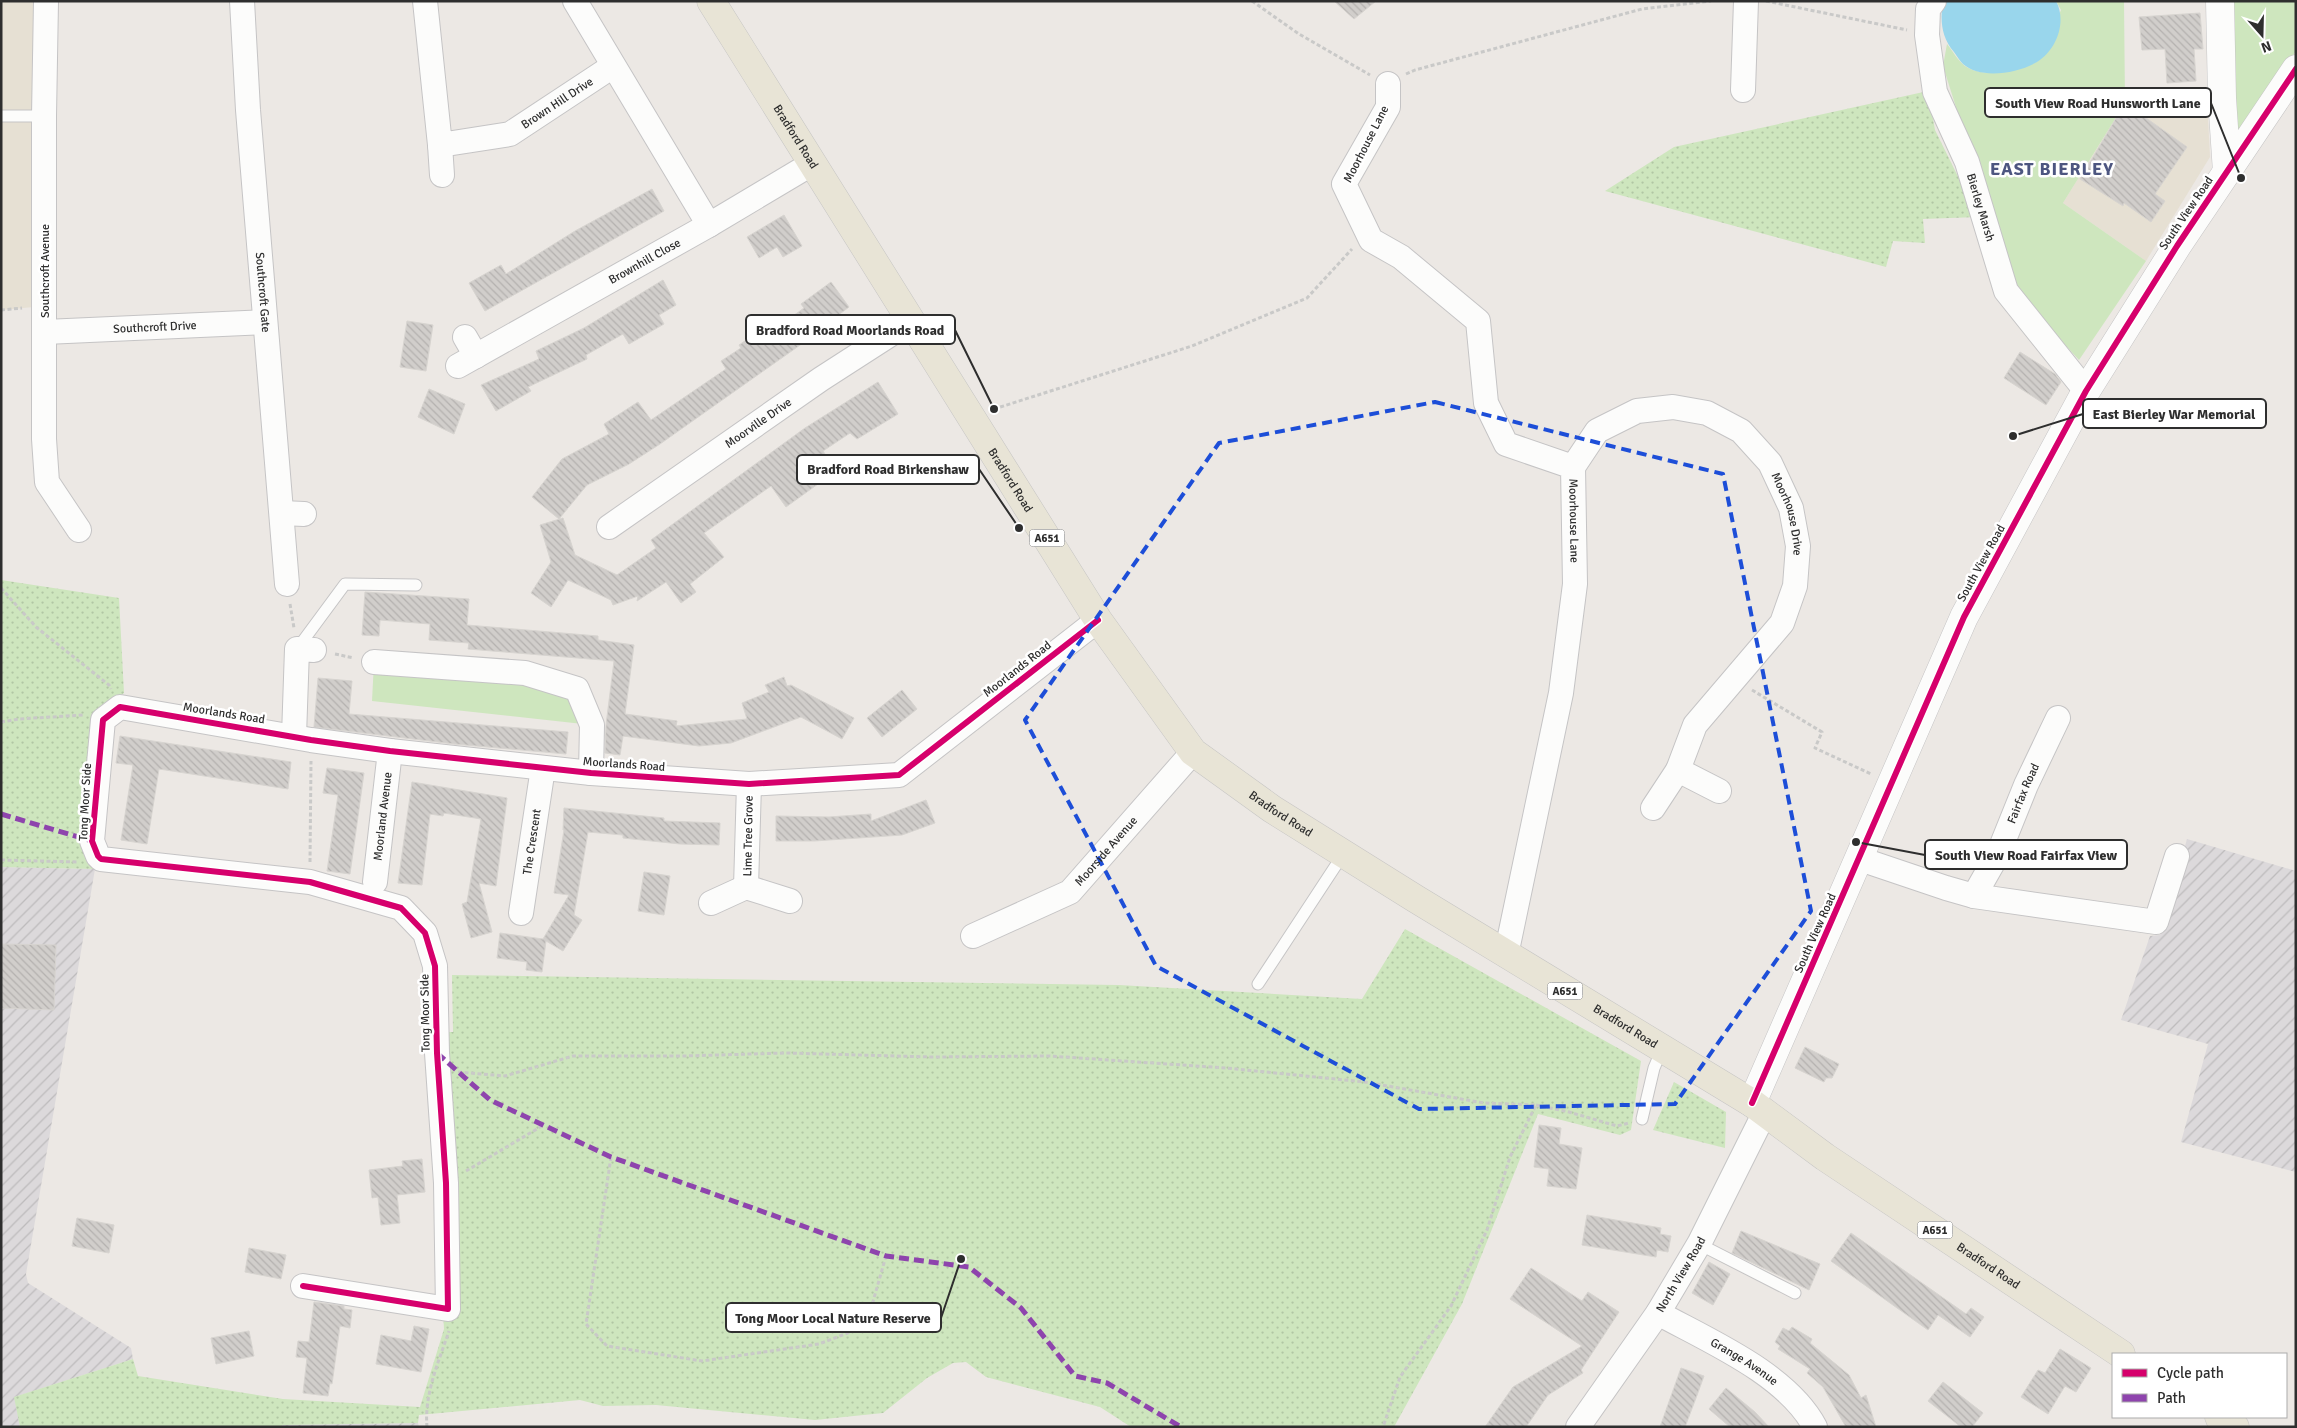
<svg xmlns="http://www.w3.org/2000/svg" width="2297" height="1428" font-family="Signika,sans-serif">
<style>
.industrial{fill:url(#industrial-furrows)}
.education{fill:#e6e0d3}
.grass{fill:url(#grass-dots)}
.park{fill:#cee6be}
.water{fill:#99d6ec}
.building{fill:url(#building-back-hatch);stroke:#d7d4d0}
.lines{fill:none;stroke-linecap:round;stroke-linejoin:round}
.service-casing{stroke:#c5c4c5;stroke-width:13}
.minor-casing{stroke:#c5c4c5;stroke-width:26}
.tertiary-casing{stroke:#c5c4c5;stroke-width:29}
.primary-casing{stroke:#c6c5c4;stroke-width:29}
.path{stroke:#c9c9c8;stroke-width:3;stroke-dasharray:4 2.5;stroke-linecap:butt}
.service{stroke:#fcfcfb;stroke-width:11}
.minor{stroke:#fcfcfb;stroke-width:24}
.tertiary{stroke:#fcfcfb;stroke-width:28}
.primary{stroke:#e8e4d6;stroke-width:28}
.quiet{stroke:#8e44ad;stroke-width:5;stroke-dasharray:10 5;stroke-linecap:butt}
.cycleway-casing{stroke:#fff;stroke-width:9}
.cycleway{stroke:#d6006c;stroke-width:6}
.marked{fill:none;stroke:#1d4ed8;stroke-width:4;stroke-dasharray:10 6;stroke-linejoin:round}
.labels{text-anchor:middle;stroke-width:5;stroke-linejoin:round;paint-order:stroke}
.shield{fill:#fff;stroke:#6d6d6d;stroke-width:1}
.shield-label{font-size:11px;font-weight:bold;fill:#2e2e2e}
.street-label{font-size:12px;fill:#2e2e2e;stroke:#fff}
.district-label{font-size:18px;font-weight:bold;letter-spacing:1px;fill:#4d5680;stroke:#fff}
.leader{fill:none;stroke:#2e2e2e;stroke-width:2}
.callout-dot{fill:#2e2e2e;stroke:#fff;stroke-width:2}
.callout{fill:#fff;stroke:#2e2e2e;stroke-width:2}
.callout-label{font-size:14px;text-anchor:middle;font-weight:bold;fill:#2e2e2e}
</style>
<defs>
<pattern id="industrial-furrows" width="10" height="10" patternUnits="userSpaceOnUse" patternTransform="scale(1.25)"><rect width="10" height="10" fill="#dcd9db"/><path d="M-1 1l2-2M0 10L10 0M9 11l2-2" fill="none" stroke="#bdbbbc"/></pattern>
<pattern id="grass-dots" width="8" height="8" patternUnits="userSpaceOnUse" patternTransform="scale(1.25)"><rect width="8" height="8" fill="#cee6be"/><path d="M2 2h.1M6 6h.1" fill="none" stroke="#b1c6a4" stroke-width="1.8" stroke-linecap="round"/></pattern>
<pattern id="building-back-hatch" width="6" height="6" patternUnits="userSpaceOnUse" patternTransform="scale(1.25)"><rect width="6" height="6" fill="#d1cecb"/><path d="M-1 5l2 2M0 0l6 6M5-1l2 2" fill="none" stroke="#b4b1af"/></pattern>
</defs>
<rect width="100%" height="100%" fill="#ece8e4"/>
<g class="industrial">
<path d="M2187,839l109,32v301l-115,-30 27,-98 -87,-24 29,-84 10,-1z"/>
<path d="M1,867l94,2 -69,405 2,9 103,65 2,11 -118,38 5,30h-19z"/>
<path d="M418,1423l1,4h-137v-2z"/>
</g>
<g class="education">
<path d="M1,1h45l-1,305 -44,4z"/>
<path d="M2207,100l3,57 -64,104 -83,-58 62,-100z"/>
</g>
<g class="grass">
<path d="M1928,91l7,39 43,87 -55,2 2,24 -32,-2 -7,26 -281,-76 69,-44z"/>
<path d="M1,580l118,18 5,95 -24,18 -5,158 -94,-2z"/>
<path d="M1405,929l236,132 -10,69 -11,5 -82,-21 -76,190 -68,123h-263l-31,-20 -114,-30 -20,-15 -13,1 -26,15 -44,35 -68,7 -159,-15 -53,1 -23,-6 -161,15 -1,8 -136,2v2h-262l-6,-30 119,-38 5,17 145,23 137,8 24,-78 -16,-297h25l-1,-57 667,10 243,14z"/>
<path d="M1674,1082l52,30 -1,36 -72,-18z"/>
</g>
<g class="park">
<path d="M2056,1h68l1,102 -62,100 83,58 -67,99 -66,-72 -70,-222 4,-22c5,6 11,17 18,22 22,14 50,4 73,-5l23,-51z"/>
<path d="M2230,1h66v50l-63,90z"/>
<path d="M374,662l203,27 15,36 -220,-24z"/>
</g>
<path class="water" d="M1943,1h113c11,20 1,49 -19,61 -19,11 -56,18 -74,2 -3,-3 -6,-8 -9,-12 -13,-15 -14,-32 -11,-51z"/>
<g class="building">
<path d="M1334,1h42l-22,18z"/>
<path d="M2200,13l3,36h-9l2,32 -29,2 -2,-34 -23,1 -3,-33z"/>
<path d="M2125,103l62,44 -32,47 10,7 -14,21 -27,-19 -1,3 -43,-27z"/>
<path d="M652,189l12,22 -179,100 -16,-28 32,-18 5,9 69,-43z"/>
<path d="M784,215l18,31 -19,11 -6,-10 -18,11 -12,-21z"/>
<path d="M663,280l13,25 -17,10 5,9 -35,20 -6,-10 -37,21 1,4 -59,28 3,4 -35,20 -15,-26 58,-26 -3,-8 48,-23z"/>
<path d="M831,282l18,25 -40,30 1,1 -150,106 -31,20 -42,21 -28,34 -27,-22 30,-38 47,-25 -5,-10 34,-22 13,18 75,-51 -5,-8 20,-13 -2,-3 16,-11 5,6 44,-32 -3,-4z"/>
<path d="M407,321l26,4 -7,46 -26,-4z"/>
<path d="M2020,352l35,22 6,8 -15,23 -42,-27z"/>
<path d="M878,382l20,32 -41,25 -7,-6 -27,18 13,20 -50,36 -15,-21 -67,47 20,24 -34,27 6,8 -15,11 -15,-21 -29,19 1,-5 -25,9 -2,-5 -43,-20 -17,27 -20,-14 20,-31 -11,-37 23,-7 12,37 42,20 39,-27 -5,-8 154,-112z"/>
<path d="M429,389l36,15 -11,30 -36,-17z"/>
<path d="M365,592l104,7 -2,26 131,11v4l36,5 -9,69 52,7 -1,5 71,-7 -5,-16 27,-11 -4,-7 19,-8 3,9 4,-1 63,33 -12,21 -41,-22 -70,26 -32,3 -76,-10 -3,19 -15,-2 1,-28 8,-64 -146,-12 1,-6 -40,-3 1,-16 -50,-4 -1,16 -17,-1z"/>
<path d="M318,678l34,3 -3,33 219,18 -2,22 -112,-10 -140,-17z"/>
<path d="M902,690l15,19 -35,28 -15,-19z"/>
<path d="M120,736l171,26 -3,27 -129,-20 -12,75 -26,-4 12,-75 -17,-2z"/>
<path d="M327,768l37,5 -14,101 -23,-3 11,-76 -15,-2z"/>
<path d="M412,782l95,16 -11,88 -17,-3 13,49 -21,6 -9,-34 5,-2 14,-83 -37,-6 -1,3 -13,-2 -8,71 -24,-2z"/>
<path d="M926,800l9,23 -33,12 -88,6h-38v-25l53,1 42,-3v7z"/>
<path d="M564,808l100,10v3l56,2 -1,22 -39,-1 -57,-6v-3l-35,-3 -14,83 8,5 -19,31 -17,-10 -4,31 -16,-2 1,-8 -30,-4 3,-25 43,6 26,-44 -15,-2 10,-63h-1z"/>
<path d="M644,872l26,4 -6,39 -26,-4z"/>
<path d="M1,944l55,1 -2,65 -53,-2z"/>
<path d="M1805,1047l34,17 -7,14h-6l-2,4 -29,-14z"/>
<path d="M1539,1125l22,3 -2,16 23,4 -6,41 -29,-3 2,-17 -15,-2z"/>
<path d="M422,1159l3,33 -28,3 3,28 -19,2 -3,-28 -6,1 -3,-28 34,-4 -1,-5z"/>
<path d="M1587,1215l74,13 -1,6 11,2 -3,16 -11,-2 -1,7 -74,-12z"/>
<path d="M77,1218l37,7 -5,28 -37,-7z"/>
<path d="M1741,1231l79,33 -11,26 -77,-37z"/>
<path d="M1851,1233l115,81 5,-6 13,9 -14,20 -32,-22 -10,15 -97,-69z"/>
<path d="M249,1248l37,7 -5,24 -36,-7z"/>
<path d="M1709,1262l21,12 -17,31 -21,-12z"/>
<path d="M1531,1268l51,33 6,-9 31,20 -38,58 2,3 -35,22 -22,32h-41l28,-40 69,-41 -72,-47z"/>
<path d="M314,1302l30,4v3l8,1 -2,18 -10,-2 -8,58 -2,-1 -2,13 -25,-3 4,-35 -11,-1 2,-16 11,1z"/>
<path d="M414,1326l15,3 -8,43 -45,-8 5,-29 30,6z"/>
<path d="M1792,1327l20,12 -2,4 39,32 12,23 5,-3 10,32h-30l-23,-40 -16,-14 3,-4 -32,-20 2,-3 -5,-4 8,-14 6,3z"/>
<path d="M249,1331l5,25 -38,8 -5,-26z"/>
<path d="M2060,1349l31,19 -15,24 -11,-6 -17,28 -27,-17 17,-27 7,3z"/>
<path d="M1681,1368l23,8 -8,22 -11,29h-25z"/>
<path d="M1943,1382l40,31 -11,14h-11l-33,-26z"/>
<path d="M1726,1388l29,24 14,15h-39l-21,-18z"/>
</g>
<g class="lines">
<defs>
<g id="service">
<path d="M1,116h43"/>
<path d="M297,649l48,-65 71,1"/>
<path d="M1258,984l86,-131"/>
<path d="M1642,1119l12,-51 9,-21"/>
<path d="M1699,1244l96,49"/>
</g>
<g id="minor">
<path d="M46,1l-2,115v323l3,43 32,48"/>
<path id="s1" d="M242,1l6,109 39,474"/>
<path id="s2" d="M425,1l15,144 70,-11 103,-68"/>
<path d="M575,1l134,224"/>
<path id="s3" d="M1934,1l-6,8 -1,26 8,57 32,70 39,129 80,100"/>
<path id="s4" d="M1388,84v23l-44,77 27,56 30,17 77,64 8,82 20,41 67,23 2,117 -14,109 -55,262"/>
<path d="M1743,90l3,-89"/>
<path d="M440,145l2,30"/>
<path id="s5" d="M45,332l220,-10"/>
<path d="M465,337l11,19"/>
<path id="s6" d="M458,366l251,-141 104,-62"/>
<path id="s7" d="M1573,467l24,-36 40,-20 36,-4 34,6 34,18 29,32 21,45 7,38 -3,40 -13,37 -87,102 -17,45 41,21"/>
<path d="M282,513l22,1"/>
<path id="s8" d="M609,527l212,-148 90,-58"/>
<path d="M374,662l151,11 52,16 15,36 -1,48"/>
<path d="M294,736l3,-87 17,1"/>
<path d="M749,784l-3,103 44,14"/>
<path d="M1653,808l25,-38"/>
<path d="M1860,859l86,29 28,8 182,26 21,-66"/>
<path id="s9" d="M375,882l15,-131"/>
<path id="s10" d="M1974,896l25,-44 27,-67 32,-67"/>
<path d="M711,903l35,-16"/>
<path id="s11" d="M521,913l22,-145"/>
<path id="s12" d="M973,936l97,-44 123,-140"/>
<path d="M303,1286l145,23 -2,-126 -9,-130 -2,-87 -10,-33 -24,-25 -91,-26 -209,-23 -3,-3 -6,-15 11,-121 17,-13 191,33 79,11 201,22 158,11 150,-9 199,-155"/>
<path id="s13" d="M1658,1313c51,28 129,61 157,114"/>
<path id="s14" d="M1578,1427l80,-114 41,-69 66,-132"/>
</g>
<g id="tertiary">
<path d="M2220,1l2,97 5,74"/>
<path d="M1752,1103l212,-486 122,-226 91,-145 119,-177"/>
</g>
<g id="primary">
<path id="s15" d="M711,1l387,619 95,132 79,57 144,90 336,204 73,54 296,197"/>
<path d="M2219,1417l16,10"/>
</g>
</defs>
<use href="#service" class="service-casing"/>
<use href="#minor" class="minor-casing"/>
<use href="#tertiary" class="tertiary-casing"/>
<use href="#primary" class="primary-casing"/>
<g class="path">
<path d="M1252,1l47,33 71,41"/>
<path d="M1766,1l141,29"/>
<path d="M1406,74l9,-4 227,-61 69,-8"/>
<path d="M1,310l21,-2"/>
<path d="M994,409l198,-63 115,-48 45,-49"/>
<path d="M1,588l35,39 73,58 2,4"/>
<path d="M290,604l4,24"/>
<path d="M335,654l19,4"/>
<path d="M1752,690l70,42 -7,16 56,26"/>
<path d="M1,722l18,-3 64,-4"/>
<path d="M1,860l77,2"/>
<path d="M310,862l1,-101"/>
<path d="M458,1072l47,4 68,-20h110l103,-3 146,4 118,-1 176,12 139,14 119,21 52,2 -26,52 -23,73 -36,76 -51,71 -17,50"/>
<path d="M1536,1105l33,7 48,14 12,-3"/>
<path d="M611,1157l-25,167 21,22 95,15 117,-17 47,-18 20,-70"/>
<path d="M466,1171l76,-45"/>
<path d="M427,1427c-3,-33 12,-66 22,-96"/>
</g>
<use href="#service" class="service"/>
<use href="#minor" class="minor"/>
<use href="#tertiary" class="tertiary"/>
<use href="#primary" class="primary"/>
<g class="quiet">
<path d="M1,814l91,27"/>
<path d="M437,1053l53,47 121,57 275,99 83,11 52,41 54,68 32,7 74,44"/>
</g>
<defs>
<g id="cycleway">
<path d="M1752,1103l212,-486 122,-226 91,-145 119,-177"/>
<path d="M303,1286l145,23 -2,-126 -9,-130 -2,-87 -10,-33 -24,-25 -91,-26 -209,-23 -3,-3 -6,-15 11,-121 17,-13 191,33 79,11 201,22 158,11 150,-9 199,-155"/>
</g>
</defs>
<use href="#cycleway" class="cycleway-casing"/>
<use href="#cycleway" class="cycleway"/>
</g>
<path class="marked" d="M1435,402l288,72 88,437 -136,193 -256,5 -263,-143 -131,-246 194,-277z"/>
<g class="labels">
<g class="shield">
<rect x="1029.5" y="529.5" width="35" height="17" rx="4"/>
<rect x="1547.5" y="982.5" width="35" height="17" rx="4"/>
<rect x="1917.5" y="1221.5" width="35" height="17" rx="4"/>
</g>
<g class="shield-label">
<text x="1047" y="542">A651</text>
<text x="1565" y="995">A651</text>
<text x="1935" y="1234">A651</text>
</g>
<g class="street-label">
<text dy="4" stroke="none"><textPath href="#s2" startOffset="272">Brown Hill Drive</textPath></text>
<text dy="4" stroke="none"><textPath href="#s15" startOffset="160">Bradford Road</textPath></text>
<text transform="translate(1366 144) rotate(-63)" y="4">Moorhouse Lane</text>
<text dy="4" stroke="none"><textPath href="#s3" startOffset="218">Bierley Marsh</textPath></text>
<text transform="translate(2186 213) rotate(-56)" y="4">South View Road</text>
<text dy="4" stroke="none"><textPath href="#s6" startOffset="214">Brownhill Close</textPath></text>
<text transform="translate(45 271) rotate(-90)" y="4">Southcroft Avenue</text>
<text dy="4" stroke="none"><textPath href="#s1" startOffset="292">Southcroft Gate</textPath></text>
<text dy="4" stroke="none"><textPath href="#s5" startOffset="110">Southcroft Drive</textPath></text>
<text dy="4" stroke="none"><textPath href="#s8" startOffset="182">Moorville Drive</textPath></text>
<text dy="4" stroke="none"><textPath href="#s15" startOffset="565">Bradford Road</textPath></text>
<text dy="4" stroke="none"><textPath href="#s7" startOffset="295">Moorhouse Drive</textPath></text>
<text dy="4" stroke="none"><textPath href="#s4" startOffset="561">Moorhouse Lane</textPath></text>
<text transform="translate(1981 563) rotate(-61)" y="4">South View Road</text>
<text transform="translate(1017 669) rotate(-38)" y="4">Moorlands Road</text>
<text transform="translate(224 713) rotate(9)" y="4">Moorlands Road</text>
<text transform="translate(624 764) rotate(4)" y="4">Moorlands Road</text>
<text dy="4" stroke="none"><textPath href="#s10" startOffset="114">Fairfax Road</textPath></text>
<text transform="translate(85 802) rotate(-87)" y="4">Tong Moor Side</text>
<text dy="4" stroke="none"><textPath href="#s15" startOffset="1000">Bradford Road</textPath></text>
<text dy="4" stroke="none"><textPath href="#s9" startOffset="66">Moorland Avenue</textPath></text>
<text transform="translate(748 836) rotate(-89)" y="4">Lime Tree Grove</text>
<text dy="4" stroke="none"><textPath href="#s11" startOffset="72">The Crescent</textPath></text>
<text dy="4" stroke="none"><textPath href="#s12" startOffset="161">Moorside Avenue</textPath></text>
<text transform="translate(1815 933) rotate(-66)" y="4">South View Road</text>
<text transform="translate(425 1013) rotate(-91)" y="4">Tong Moor Side</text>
<text dy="4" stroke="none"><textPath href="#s15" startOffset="1405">Bradford Road</textPath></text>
<text dy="4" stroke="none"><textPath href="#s15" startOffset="1840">Bradford Road</textPath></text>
<text dy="4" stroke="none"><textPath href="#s14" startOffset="184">North View Road</textPath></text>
<text dy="4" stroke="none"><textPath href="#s13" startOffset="99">Grange Avenue</textPath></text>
</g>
<g class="district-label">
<text x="2052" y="175">EAST BIERLEY</text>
</g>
</g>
<path class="leader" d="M2241 178L2211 103M994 409L955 330M2013 436L2083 414M1019 528L979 469M1856 842L1925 855M961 1259L941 1318"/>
<g class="callout-dot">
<circle cx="2241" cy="178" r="5"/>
<circle cx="994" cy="409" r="5"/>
<circle cx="2013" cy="436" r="5"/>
<circle cx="1019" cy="528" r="5"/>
<circle cx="1856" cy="842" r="5"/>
<circle cx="961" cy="1259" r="5"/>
</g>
<g class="callout">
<rect x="1985" y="88" width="226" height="29" rx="5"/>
<rect x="746" y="315" width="209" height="29" rx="5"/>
<rect x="2083" y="399" width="183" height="29" rx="5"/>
<rect x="797" y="455" width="182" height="29" rx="5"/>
<rect x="1925" y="840" width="202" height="29" rx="5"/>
<rect x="726" y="1303" width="215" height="29" rx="5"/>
</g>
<g class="callout-label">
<text x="2098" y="108">South View Road Hunsworth Lane</text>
<text x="850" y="335">Bradford Road Moorlands Road</text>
<text x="2174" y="419">East Bierley War Memorial</text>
<text x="888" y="474">Bradford Road Birkenshaw</text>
<text x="2026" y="860">South View Road Fairfax View</text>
<text x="833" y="1323">Tong Moor Local Nature Reserve</text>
</g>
<rect width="2297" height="1428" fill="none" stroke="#2e2e2e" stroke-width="5"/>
<rect x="2112" y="1353" width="175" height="65" fill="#ffffff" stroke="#ababab"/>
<rect x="2122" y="1369" width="25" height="8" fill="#d6006c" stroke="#ababab"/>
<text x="2157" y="1378" font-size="15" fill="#2e2e2e">Cycle path</text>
<rect x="2122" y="1394" width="25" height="8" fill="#8e44ad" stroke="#ababab"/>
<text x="2157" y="1403" font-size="15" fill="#2e2e2e">Path</text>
<g transform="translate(2262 35) rotate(160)" stroke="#ffffff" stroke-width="4" paint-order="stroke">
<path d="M0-4L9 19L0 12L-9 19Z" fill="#2e2e2e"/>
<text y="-8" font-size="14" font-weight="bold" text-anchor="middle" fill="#2e2e2e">N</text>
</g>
</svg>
